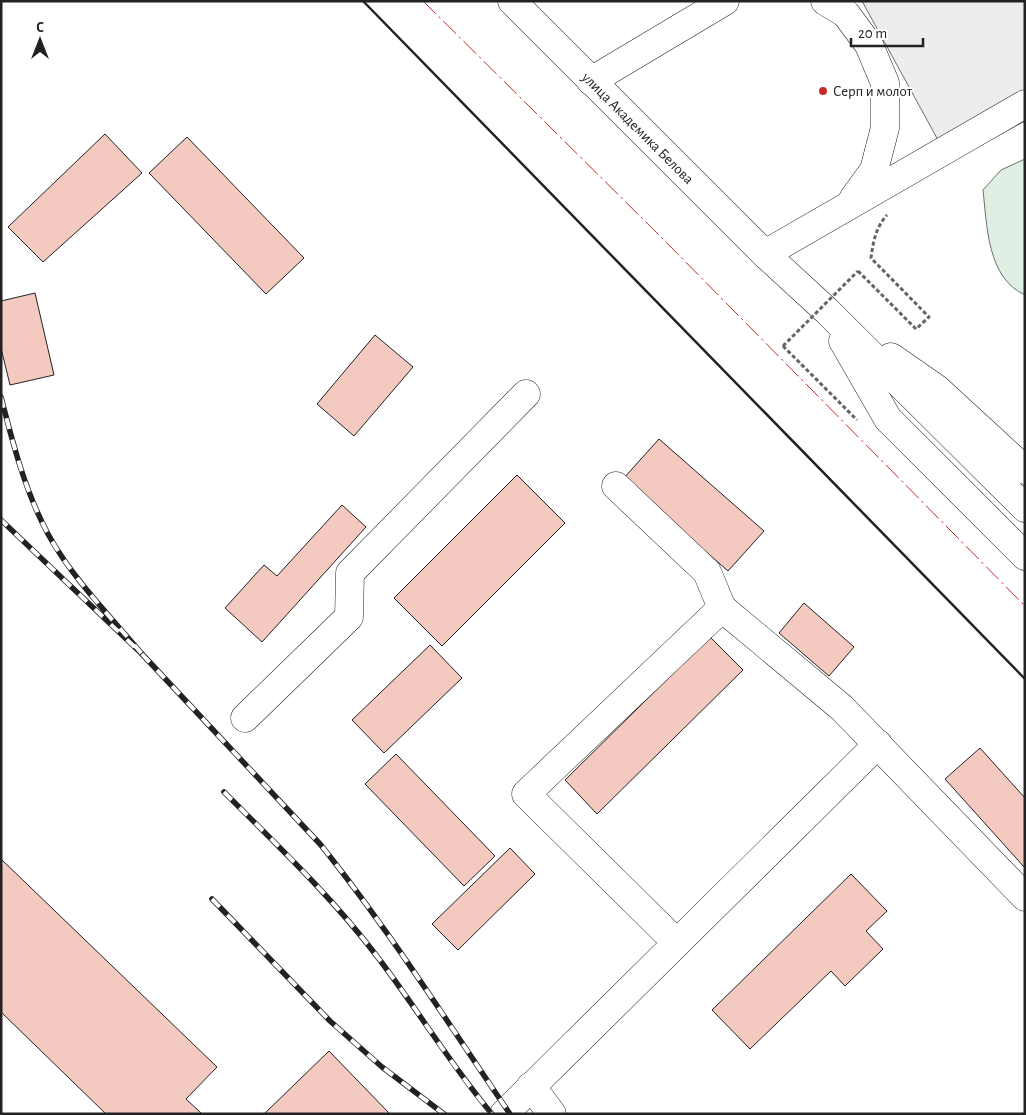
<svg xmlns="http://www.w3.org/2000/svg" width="1026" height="1115" font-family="'Alegreya Sans',sans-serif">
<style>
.green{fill:#e0efe3;stroke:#6f6f6f}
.parking{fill:#ededed;stroke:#6f6f6f}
.building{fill:#f3c9c0;stroke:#222}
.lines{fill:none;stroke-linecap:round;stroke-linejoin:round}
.minor-casing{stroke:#222;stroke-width:29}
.major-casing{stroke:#222;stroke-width:29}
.path{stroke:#646464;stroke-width:3;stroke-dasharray:4 2.5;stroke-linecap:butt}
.minor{stroke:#fff;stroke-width:28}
.major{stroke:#fff;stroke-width:28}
.rail-casing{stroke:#222;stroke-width:5.5}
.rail{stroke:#fff;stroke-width:4;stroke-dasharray:11;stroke-linecap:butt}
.path-bridge{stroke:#646464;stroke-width:3;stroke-dasharray:4 2.5;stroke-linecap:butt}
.wall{stroke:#222;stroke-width:2.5}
.power{stroke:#c62828;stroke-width:1;stroke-dasharray:18 4 2.5 4;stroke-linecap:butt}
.poi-dot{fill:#c62828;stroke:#fff;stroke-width:2}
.labels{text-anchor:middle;stroke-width:4;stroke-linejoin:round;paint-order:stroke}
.poi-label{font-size:15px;fill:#222;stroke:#fff;text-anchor:start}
.street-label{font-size:15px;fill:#222;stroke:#fff}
</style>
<rect width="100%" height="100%" fill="#fff"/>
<path class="green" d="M1025,159v136c-38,-17 -38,-70 -42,-105l18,-20z"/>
<path class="parking" d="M862,1h163v120l-75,41z"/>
<g class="building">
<path d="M105,134l37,39 -99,89 -35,-35z"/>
<path d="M187,137l117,121 -38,36 -117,-121z"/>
<path d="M35,293l19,82 -44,10 -9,-37v-47z"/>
<path d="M375,335l38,32 -59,69 -37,-32z"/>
<path d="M659,439l105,92 -36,40 -105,-92z"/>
<path d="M517,475l48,48 -123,123 -48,-48z"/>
<path d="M342,505l24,22 -104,115 -37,-34 39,-43 13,11z"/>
<path d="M804,603l50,44 -25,29 -50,-43z"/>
<path d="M710,637l33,33 -146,144 -32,-34z"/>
<path d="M430,645l32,33 -78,75 -32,-33z"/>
<path d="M980,748l45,50v70l-80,-89z"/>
<path d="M396,754l99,102 -31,30 -99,-102z"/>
<path d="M510,848l25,26 -77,76 -26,-26z"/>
<path d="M1,859l216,208 -31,32 16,15h-96l-105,-102z"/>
<path d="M851,874l36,37 -21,20 17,18 -38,37 -14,-15 -81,78 -38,-39z"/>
<path d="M329,1051l61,63h-126z"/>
</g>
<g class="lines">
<defs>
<g id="minor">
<path d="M825,1l21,13 23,31 16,38v45l-11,42 -21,29"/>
<path d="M591,81l134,-80"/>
<path d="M765,254l260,-150"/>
<path d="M616,486l91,86 15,36"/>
<path d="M245,718l104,-101 1,-44 176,-179"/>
<path d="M677,943l-151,-149 196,-186 120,100 183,189"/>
<path d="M531,1086l21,28"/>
<path d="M504,1114l374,-370"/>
</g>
<g id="major">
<path d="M512,1l253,253 62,57 198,197"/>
<path d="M843,341l45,78 137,137"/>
<path d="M891,357l46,32 88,81"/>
</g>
</defs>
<use href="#minor" class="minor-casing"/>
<use href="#major" class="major-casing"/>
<g class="path">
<path d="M858,271l58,58 13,-12 -58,-59c2,-16 5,-31 16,-43"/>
<path d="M783,346l74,74"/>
</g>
<use href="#minor" class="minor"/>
<use href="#major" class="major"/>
<defs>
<g id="rail">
<path d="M1,397c12,47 24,94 47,137 24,44 62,82 94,120l-141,-134"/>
<path d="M142,654l178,190c69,86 128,179 190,270"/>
<path d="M224,792c52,52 107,104 152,163 40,52 74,109 116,159"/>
<path d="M212,899l118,122 52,46 62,47"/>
</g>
</defs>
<use href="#rail" class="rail-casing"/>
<use href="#rail" class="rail"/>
<path class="path-bridge" d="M783,346l75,-75"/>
<path class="wall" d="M363,1l662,678"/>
<path class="power" d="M423,1l239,237 363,368"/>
</g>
<circle class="poi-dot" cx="823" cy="91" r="5"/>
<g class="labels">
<g class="poi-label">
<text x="833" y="96">Серп и молот</text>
</g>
<g class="street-label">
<text transform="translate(638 128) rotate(45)" y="5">улица Академика Белова</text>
</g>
</g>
<rect width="1026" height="1115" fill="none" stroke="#222222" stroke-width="5"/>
<g transform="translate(40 40)" stroke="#ffffff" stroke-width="4" paint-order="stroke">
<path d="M0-4L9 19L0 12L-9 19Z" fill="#222222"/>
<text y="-8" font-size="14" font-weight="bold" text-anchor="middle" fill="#222222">С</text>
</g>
<path d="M851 38v8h72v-8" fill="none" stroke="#222222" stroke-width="2.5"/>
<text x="858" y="38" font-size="15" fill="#222222" stroke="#ffffff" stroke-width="4" paint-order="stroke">20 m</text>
</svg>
